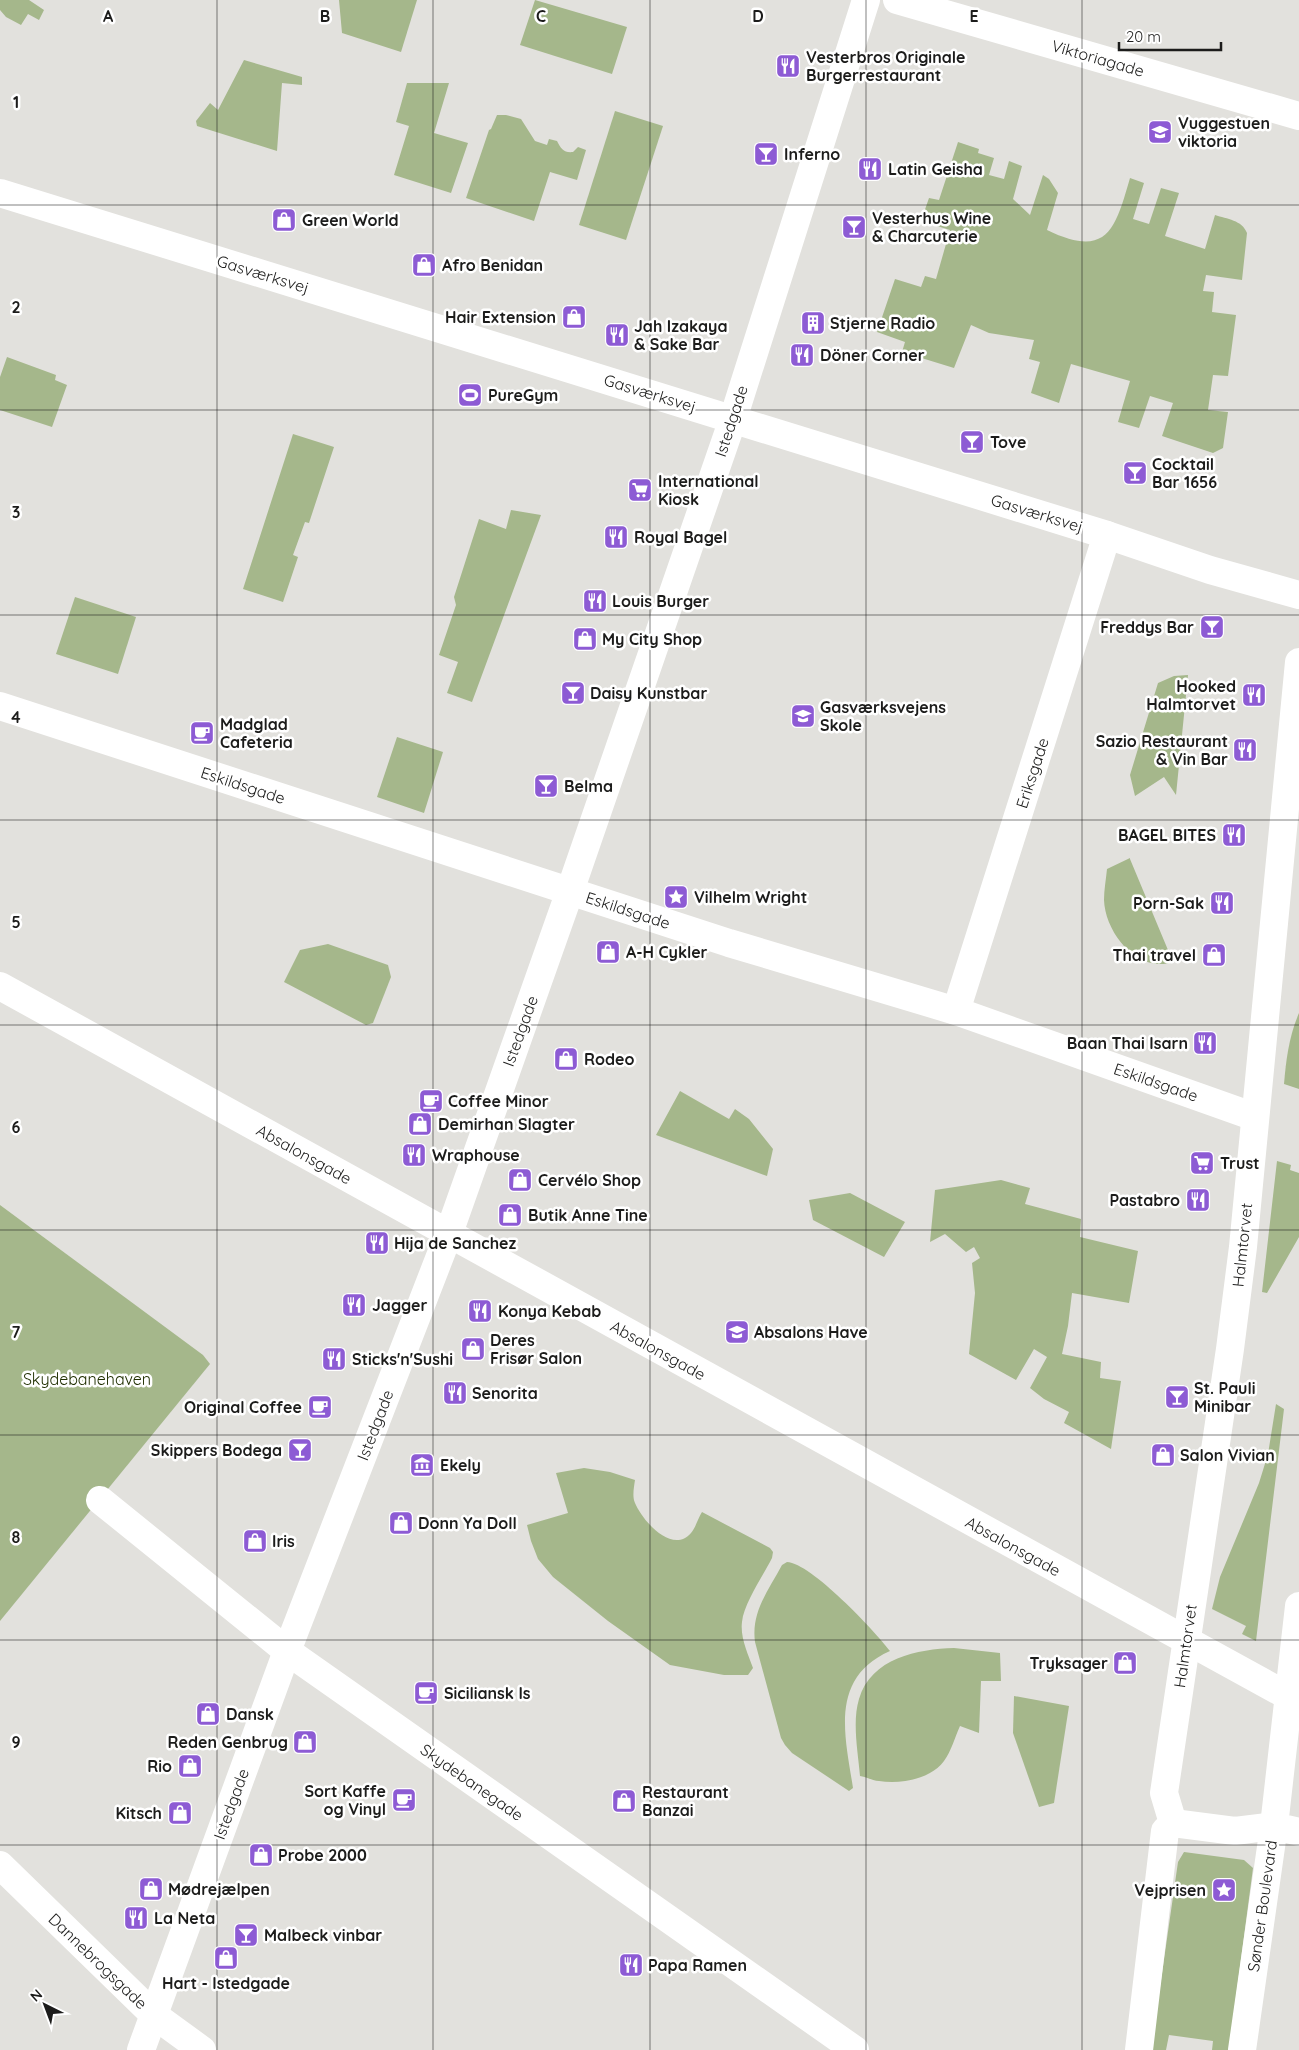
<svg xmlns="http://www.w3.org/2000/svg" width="1299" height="2050" font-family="Quicksand,sans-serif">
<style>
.green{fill:#a5b78b}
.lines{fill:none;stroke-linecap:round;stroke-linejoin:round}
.street{stroke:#fff;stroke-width:28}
.secondary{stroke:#fff;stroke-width:28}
.grid{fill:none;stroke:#1c1c1b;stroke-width:1;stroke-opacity:0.55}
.labels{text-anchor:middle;stroke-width:5;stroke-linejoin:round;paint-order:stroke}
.poi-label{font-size:16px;font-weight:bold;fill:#1c1c1b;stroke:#fff;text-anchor:start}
.street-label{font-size:16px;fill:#1c1c1b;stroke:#fff}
.park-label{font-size:16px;fill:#202f00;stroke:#fff}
.grid-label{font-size:16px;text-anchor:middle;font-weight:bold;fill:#1c1c1b;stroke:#fff;stroke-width:5;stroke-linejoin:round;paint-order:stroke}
</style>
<rect width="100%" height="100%" fill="#e2e1dd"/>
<g class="green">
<path d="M0,0h29l15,10 -5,10 -11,-6 -7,11 -15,-8 -6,-7z"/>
<path d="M339,0h78l-16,52 -59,-19z"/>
<path d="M535,0l92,27 -15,47 -92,-29z"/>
<path d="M244,60l58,17v8l-20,-2 -5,68 -80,-25 -1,-5 14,-18 8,7z"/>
<path d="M407,83h42l-15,50 34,10 -17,50 -57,-18 15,-49 -13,-4z"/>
<path d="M615,111l48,15 -37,114 -47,-15z"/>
<path d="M497,115h9l15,4 14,22 12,4 2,-6 8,2c4,8 7,12 16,11l5,-5 8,3 -9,30 -27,-8 -16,49 -68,-23 23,-68 2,-1z"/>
<path d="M958,142l21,7 -1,4 16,5 -5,17 15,4 5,-18 13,5 -9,33 17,16 13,-40 6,4 9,14 -11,37c60,29 68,0 83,-52l14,5 -11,36 16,5 12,-36 18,5 -14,43 40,13 10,-34c12,4 27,5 32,18l-5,47 -36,-5 -3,16 11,1 -2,20 24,3 -8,61 -15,-1 -5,35 20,2 -5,36 -10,5 -51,-17 11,-33 -23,-7 -11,32 -21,-6 12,-41 -59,-17 -12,39 -28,-10 9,-31 -11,-3 5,-19 -45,-7 -18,-8 -17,43 -52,-16 3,-10 -28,-10 18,-53 26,8 4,-11 11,3 14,-49 -29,-9 8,-23 10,2z"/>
<path d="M7,357l49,18 -1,5 12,5 -15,42 -52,-17v-33z"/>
<path d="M293,434l41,13 -25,76 -4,-1 -12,33 5,2 -15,45 -40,-13z"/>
<path d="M511,510l30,5 -69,187 -25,-9 11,-31 -19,-7 17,-50 -2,-8 25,-78 27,10z"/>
<path d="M75,597l61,20 -18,57 -62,-20z"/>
<path d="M1188,675l-12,120 -12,-18 -29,19 -5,-21 28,-92 16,-7z"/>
<path d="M397,737l46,15 -19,61 -47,-16z"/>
<path d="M1130,858v1l43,103c-36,12 -68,-30 -69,-62 0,-10 2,-21 3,-31z"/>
<path d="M328,944l60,21 3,12 -18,46 -7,2 -82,-43 16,-32z"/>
<path d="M1299,1013v76l-15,-5c2,-24 5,-48 15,-71z"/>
<path d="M680,1091l49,28 6,-10 14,10 24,30 -6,27 -111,-41z"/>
<path d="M1277,1161l14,4 -1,5 9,3v64l-32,56 -5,-1z"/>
<path d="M1001,1180l29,8 -5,16 56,15 -1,18 58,14 -9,52 -57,-10 -4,33 -6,28 39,8 -1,16 21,3 -10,68 -47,-26 5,-11 -25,-13 -14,-11 17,-31 -13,-8 -18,31 -47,-26 6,-61 -3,-30 8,-5 -6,-11 -8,5 -21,-18 -15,8 5,-52z"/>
<path d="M850,1193l55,29 -21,35 -71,-37 -4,-20z"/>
<path d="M0,1205l203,150 7,9 -210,257z"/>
<path d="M1276,1404l8,5 -28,232 -14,-7 4,-8 -34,-17 8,-32 39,-94 9,-29z"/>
<path d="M584,1468l26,4 25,8c-1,7 -3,17 0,23 7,17 37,52 56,30 5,-6 7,-15 11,-21l68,36 3,4 -1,6c-9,18 -28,45 -30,64 -2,15 6,32 11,46l-5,7h-24l-54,-10 -62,-44 -55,-44 -15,-18 -7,-18 -4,-16 41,-12 -12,-40z"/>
<path d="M787,1562c24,1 88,69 103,89 -61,27 -45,85 -37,137l-4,3 -57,-38 -7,-8 -4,-7 -26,-96c-4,-30 13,-51 27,-77z"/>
<path d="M954,1648l46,5 1,28h-20l-2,52 -19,-7c-5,11 -9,26 -16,35 -14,19 -44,23 -65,20 -6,0 -12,-4 -19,-5 -2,-24 -8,-54 -1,-77 12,-41 59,-50 95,-51z"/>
<path d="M1014,1696l55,10 -15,97 -15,4 -26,-74z"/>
<path d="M1184,1852l60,8 9,8 -24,182h-17l1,-9 -44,-6 -3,15h-15l27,-188z"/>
</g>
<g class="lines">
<g class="street">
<path d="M897,0l402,116"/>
<path d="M0,706l729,237 227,68 299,106"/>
<path d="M0,986l1186,654"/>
<path d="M956,1011l151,-476"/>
<path d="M100,1500l187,151 568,399"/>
<path d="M1173,1823l-9,-30 66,-444 13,-102 56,-585"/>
<path d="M0,1865l154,150 48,35"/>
<path d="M1139,2050l26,-219 8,-8 62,8 39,-5 -32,224"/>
</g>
<g class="secondary">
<path d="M0,193l1107,342 103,35 89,25"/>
<path d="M1299,1606l-25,220 25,6"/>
<path d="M1186,1640l102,56"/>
<path d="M141,2050l146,-399 162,-418 121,-342 163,-472 133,-419"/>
</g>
</g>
<path class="grid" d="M217,0v2050M433,0v2050M650,0v2050M866,0v2050M1082,0v2050M0,205h1299M0,410h1299M0,615h1299M0,820h1299M0,1025h1299M0,1230h1299M0,1435h1299M0,1640h1299M0,1845h1299"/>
<defs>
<symbol id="restaurant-square" viewBox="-11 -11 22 22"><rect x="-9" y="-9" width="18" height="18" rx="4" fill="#8d5bd4" stroke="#fff"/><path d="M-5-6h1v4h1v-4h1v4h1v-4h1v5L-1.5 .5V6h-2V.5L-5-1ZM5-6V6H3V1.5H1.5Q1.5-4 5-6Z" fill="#fff"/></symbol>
<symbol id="school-square" viewBox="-11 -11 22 22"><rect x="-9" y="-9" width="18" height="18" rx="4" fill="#8d5bd4" stroke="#fff"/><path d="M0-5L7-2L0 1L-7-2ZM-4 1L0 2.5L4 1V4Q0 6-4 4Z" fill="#fff"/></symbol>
<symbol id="bar-square" viewBox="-11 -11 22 22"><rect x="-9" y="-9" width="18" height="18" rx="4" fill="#8d5bd4" stroke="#fff"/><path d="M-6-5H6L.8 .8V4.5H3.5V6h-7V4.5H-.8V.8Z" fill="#fff"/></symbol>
<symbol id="shop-square" viewBox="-11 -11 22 22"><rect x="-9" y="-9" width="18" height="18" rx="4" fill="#8d5bd4" stroke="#fff"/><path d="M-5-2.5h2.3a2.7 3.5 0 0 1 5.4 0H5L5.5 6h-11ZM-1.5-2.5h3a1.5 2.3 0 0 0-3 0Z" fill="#fff"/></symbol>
<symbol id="building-square" viewBox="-11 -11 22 22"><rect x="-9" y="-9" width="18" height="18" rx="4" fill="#8d5bd4" stroke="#fff"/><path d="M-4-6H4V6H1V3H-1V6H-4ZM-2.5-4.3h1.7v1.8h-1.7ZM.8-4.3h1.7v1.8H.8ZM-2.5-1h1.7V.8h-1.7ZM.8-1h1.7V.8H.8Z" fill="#fff"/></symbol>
<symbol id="stadium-square" viewBox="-11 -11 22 22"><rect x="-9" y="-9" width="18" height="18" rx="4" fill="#8d5bd4" stroke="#fff"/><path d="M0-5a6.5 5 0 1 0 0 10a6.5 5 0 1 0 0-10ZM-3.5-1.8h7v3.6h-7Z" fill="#fff"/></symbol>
<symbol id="supermarket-square" viewBox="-11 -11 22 22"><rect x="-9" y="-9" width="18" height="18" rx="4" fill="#8d5bd4" stroke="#fff"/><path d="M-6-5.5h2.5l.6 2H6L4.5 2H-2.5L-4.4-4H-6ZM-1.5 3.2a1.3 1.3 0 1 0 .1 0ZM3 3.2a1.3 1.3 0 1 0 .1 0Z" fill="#fff"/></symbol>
<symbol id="cafe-square" viewBox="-11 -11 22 22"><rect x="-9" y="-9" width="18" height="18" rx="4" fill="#8d5bd4" stroke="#fff"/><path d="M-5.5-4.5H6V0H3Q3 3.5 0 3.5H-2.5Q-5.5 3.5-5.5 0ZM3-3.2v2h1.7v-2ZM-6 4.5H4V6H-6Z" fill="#fff"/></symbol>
<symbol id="sight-square" viewBox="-11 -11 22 22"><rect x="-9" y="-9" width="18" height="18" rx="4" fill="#8d5bd4" stroke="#fff"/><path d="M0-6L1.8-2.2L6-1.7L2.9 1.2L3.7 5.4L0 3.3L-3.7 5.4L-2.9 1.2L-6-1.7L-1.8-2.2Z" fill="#fff"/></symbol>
<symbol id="museum-square" viewBox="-11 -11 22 22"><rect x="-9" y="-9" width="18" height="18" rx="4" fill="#8d5bd4" stroke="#fff"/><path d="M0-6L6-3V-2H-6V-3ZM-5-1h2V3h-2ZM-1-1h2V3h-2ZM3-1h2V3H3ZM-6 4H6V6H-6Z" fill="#fff"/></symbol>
</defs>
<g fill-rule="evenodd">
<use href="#restaurant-square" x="774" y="52" width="28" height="28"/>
<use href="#school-square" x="1146" y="118" width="28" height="28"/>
<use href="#bar-square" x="752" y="140" width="28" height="28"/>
<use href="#restaurant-square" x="856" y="155" width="28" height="28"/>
<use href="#shop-square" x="270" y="206" width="28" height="28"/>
<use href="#bar-square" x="840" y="213" width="28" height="28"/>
<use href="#shop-square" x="410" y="251" width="28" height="28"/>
<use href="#shop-square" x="560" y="303" width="28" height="28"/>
<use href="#building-square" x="799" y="309" width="28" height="28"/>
<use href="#restaurant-square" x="603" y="321" width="28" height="28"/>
<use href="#restaurant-square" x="788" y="341" width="28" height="28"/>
<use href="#stadium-square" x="456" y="381" width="28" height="28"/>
<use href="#bar-square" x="958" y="428" width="28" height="28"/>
<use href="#bar-square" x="1121" y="459" width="28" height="28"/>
<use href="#supermarket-square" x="626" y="476" width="28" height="28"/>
<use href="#restaurant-square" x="602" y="523" width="28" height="28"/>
<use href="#restaurant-square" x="581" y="587" width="28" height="28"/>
<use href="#bar-square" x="1198" y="613" width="28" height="28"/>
<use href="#shop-square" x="571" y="625" width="28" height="28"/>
<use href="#bar-square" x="559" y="679" width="28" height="28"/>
<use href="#restaurant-square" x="1240" y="681" width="28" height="28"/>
<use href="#school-square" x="789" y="702" width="28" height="28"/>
<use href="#cafe-square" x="188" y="719" width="28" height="28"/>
<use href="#restaurant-square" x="1231" y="736" width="28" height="28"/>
<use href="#bar-square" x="532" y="772" width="28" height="28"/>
<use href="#restaurant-square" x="1220" y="821" width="28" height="28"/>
<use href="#sight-square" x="662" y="883" width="28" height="28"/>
<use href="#restaurant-square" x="1208" y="889" width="28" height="28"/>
<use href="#shop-square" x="594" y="938" width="28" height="28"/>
<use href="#shop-square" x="1200" y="941" width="28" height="28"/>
<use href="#restaurant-square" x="1191" y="1029" width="28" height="28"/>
<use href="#shop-square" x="552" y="1045" width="28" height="28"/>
<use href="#cafe-square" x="417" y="1087" width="28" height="28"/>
<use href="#shop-square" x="406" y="1110" width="28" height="28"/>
<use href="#restaurant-square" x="400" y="1141" width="28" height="28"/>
<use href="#supermarket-square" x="1188" y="1149" width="28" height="28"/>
<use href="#shop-square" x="506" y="1166" width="28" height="28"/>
<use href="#restaurant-square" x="1184" y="1186" width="28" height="28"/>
<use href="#shop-square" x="496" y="1201" width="28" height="28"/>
<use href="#restaurant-square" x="363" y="1229" width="28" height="28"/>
<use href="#restaurant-square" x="340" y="1291" width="28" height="28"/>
<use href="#restaurant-square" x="466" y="1297" width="28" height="28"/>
<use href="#school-square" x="723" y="1318" width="28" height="28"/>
<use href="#shop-square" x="459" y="1335" width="28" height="28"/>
<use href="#restaurant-square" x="320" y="1345" width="28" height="28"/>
<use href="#restaurant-square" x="441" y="1379" width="28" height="28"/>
<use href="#bar-square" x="1163" y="1383" width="28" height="28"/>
<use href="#cafe-square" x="306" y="1393" width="28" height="28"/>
<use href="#bar-square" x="286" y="1436" width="28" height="28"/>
<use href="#shop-square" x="1149" y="1441" width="28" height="28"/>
<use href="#museum-square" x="408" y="1451" width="28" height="28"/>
<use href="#shop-square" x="387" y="1509" width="28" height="28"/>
<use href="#shop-square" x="241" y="1527" width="28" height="28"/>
<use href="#shop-square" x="1111" y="1649" width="28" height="28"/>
<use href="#cafe-square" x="412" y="1679" width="28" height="28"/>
<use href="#shop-square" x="194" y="1700" width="28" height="28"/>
<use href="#shop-square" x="291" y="1728" width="28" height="28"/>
<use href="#shop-square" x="176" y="1752" width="28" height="28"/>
<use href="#cafe-square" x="390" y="1786" width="28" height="28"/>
<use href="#shop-square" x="610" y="1787" width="28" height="28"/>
<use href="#shop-square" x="166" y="1799" width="28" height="28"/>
<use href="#shop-square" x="247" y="1841" width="28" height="28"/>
<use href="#shop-square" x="137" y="1875" width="28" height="28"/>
<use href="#sight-square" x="1210" y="1876" width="28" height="28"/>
<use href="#restaurant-square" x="122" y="1904" width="28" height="28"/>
<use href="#bar-square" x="232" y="1921" width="28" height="28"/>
<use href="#shop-square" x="212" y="1944" width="28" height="28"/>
<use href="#restaurant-square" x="617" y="1951" width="28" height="28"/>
</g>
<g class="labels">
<g class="poi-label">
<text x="806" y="63">Vesterbros Originale<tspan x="806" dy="18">Burgerrestaurant</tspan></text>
<text x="1178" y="129">Vuggestuen<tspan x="1178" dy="18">viktoria</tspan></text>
<text x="784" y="160">Inferno</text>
<text x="888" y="175">Latin Geisha</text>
<text x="872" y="224">Vesterhus Wine<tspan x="872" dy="18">&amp; Charcuterie</tspan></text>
<text x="302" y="226">Green World</text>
<text x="442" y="271">Afro Benidan</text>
<text x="556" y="323" text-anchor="end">Hair Extension</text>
<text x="830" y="329">Stjerne Radio</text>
<text x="634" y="332">Jah Izakaya<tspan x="634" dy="18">&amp; Sake Bar</tspan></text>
<text x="820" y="361">Döner Corner</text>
<text x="488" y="401">PureGym</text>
<text x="990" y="448">Tove</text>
<text x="1152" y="470">Cocktail<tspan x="1152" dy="18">Bar 1656</tspan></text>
<text x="658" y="487">International<tspan x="658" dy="18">Kiosk</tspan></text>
<text x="634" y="543">Royal Bagel</text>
<text x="612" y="607">Louis Burger</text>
<text x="1194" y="633" text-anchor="end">Freddys Bar</text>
<text x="602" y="645">My City Shop</text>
<text x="1236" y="692" text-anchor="end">Hooked<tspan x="1236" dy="18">Halmtorvet</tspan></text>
<text x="590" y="699">Daisy Kunstbar</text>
<text x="820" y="713">Gasværksvejens<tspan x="820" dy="18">Skole</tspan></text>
<text x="220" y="730">Madglad<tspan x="220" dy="18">Cafeteria</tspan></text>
<text x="1228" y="747" text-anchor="end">Sazio Restaurant<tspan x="1228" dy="18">&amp; Vin Bar</tspan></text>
<text x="564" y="792">Belma</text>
<text x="1216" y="841" text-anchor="end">BAGEL BITES</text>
<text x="694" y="903">Vilhelm Wright</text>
<text x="1204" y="909" text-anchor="end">Porn-Sak</text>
<text x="626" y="958">A-H Cykler</text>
<text x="1196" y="961" text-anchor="end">Thai travel</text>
<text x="1188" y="1049" text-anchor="end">Baan Thai Isarn</text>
<text x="584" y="1065">Rodeo</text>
<text x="448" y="1107">Coffee Minor</text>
<text x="438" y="1130">Demirhan Slagter</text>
<text x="432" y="1161">Wraphouse</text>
<text x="1220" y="1169">Trust</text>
<text x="538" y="1186">Cervélo Shop</text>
<text x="1180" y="1206" text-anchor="end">Pastabro</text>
<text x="528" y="1221">Butik Anne Tine</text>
<text x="394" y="1249">Hija de Sanchez</text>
<text x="372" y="1311">Jagger</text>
<text x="498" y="1317">Konya Kebab</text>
<text x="754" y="1338">Absalons Have</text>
<text x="490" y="1346">Deres<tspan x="490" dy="18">Frisør Salon</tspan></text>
<text x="352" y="1365">Sticks'n'Sushi</text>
<text x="1194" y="1394">St. Pauli<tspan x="1194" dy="18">Minibar</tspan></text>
<text x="472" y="1399">Senorita</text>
<text x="302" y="1413" text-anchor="end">Original Coffee</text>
<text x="282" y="1456" text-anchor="end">Skippers Bodega</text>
<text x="1180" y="1461">Salon Vivian</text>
<text x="440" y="1471">Ekely</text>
<text x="418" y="1529">Donn Ya Doll</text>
<text x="272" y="1547">Iris</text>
<text x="1108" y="1669" text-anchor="end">Tryksager</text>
<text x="444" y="1699">Siciliansk Is</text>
<text x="226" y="1720">Dansk</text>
<text x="288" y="1748" text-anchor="end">Reden Genbrug</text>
<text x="172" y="1772" text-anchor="end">Rio</text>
<text x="386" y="1797" text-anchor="end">Sort Kaffe<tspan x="386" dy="18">og Vinyl</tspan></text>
<text x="642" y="1798">Restaurant<tspan x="642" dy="18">Banzai</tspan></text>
<text x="162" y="1819" text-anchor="end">Kitsch</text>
<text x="278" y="1861">Probe 2000</text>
<text x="168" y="1895">Mødrejælpen</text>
<text x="1206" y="1896" text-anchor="end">Vejprisen</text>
<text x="154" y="1924">La Neta</text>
<text x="264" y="1941">Malbeck vinbar</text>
<text x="648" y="1971">Papa Ramen</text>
<text x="226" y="1989" text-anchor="middle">Hart - Istedgade</text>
</g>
<g class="street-label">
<text transform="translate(1098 58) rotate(16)" y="6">Viktoriagade</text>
<text transform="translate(263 274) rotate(17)" y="6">Gasværksvej</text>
<text transform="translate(650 393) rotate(17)" y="6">Gasværksvej</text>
<text transform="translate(731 421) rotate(-72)" y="6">Istedgade</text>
<text transform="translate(1037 513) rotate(17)" y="6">Gasværksvej</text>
<text transform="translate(1032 773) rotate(-72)" y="6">Eriksgade</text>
<text transform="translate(243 785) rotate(18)" y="6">Eskildsgade</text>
<text transform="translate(628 910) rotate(18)" y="6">Eskildsgade</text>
<text transform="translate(520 1031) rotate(-70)" y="6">Istedgade</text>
<text transform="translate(1156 1082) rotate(19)" y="6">Eskildsgade</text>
<text transform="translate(304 1154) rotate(29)" y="6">Absalonsgade</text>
<text transform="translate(1242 1245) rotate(-84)" y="6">Halmtorvet</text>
<text transform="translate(658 1350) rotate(29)" y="6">Absalonsgade</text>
<text transform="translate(375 1425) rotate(-69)" y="6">Istedgade</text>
<text transform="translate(1013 1546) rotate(29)" y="6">Absalonsgade</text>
<text transform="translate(1185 1646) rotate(-82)" y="6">Halmtorvet</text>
<text transform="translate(472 1782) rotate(35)" y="6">Skydebanegade</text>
<text transform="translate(231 1804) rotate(-70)" y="6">Istedgade</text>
<text transform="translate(1262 1906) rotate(-82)" y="6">Sønder Boulevard</text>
<text transform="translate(98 1961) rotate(44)" y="6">Dannebrogsgade</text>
</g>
<g class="park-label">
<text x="87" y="1385">Skydebanehaven</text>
</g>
</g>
<g class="grid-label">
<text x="108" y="22">A</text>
<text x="325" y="22">B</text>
<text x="541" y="22">C</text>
<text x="758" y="22">D</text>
<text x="974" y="22">E</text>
<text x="16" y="108">1</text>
<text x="16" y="313">2</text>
<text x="16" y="518">3</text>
<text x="16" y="723">4</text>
<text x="16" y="928">5</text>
<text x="16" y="1133">6</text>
<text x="16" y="1338">7</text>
<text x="16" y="1543">8</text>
<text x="16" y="1748">9</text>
</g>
<g transform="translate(45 2005) rotate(318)" stroke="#ffffff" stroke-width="4" paint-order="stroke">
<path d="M0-4L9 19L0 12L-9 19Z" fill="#1c1c1b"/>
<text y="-8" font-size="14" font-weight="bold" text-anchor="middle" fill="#1c1c1b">N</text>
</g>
<path d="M1119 42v8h102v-8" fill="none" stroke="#1c1c1b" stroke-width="2.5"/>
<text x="1126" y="42" font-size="15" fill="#1c1c1b" stroke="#ffffff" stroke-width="4" paint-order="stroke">20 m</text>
</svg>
